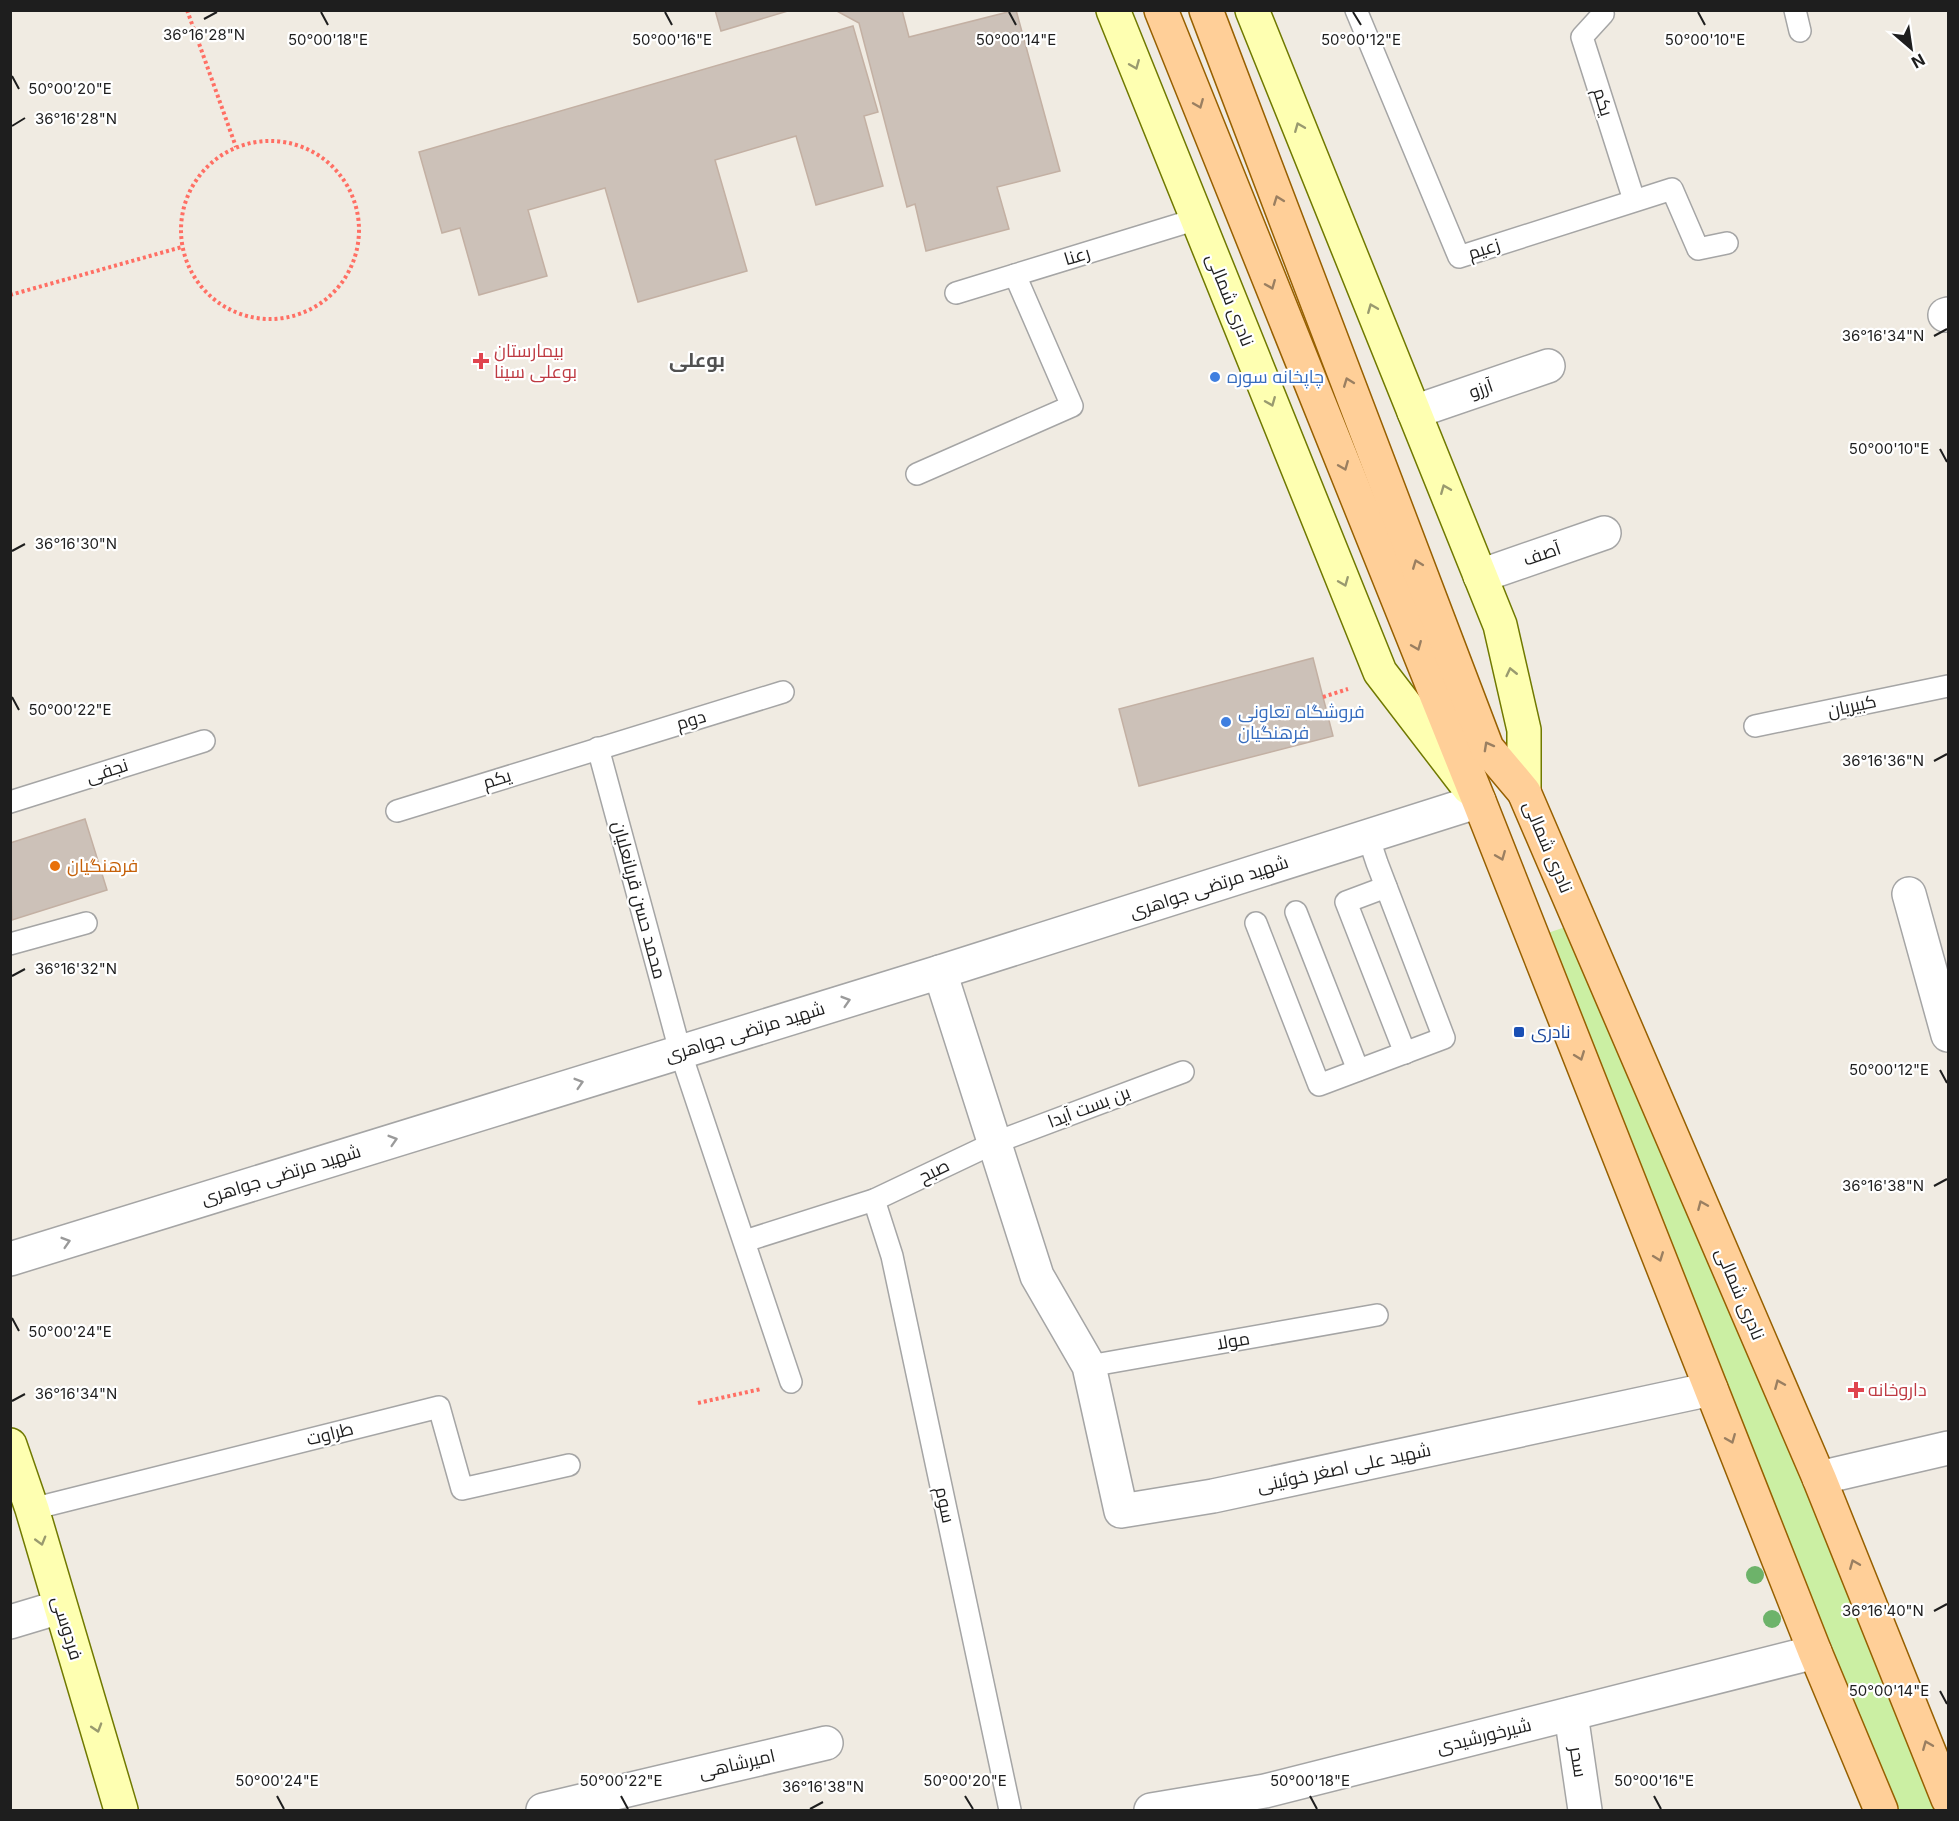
<svg xmlns="http://www.w3.org/2000/svg" width="1959" height="1821" font-family="Inter,Cairo,sans-serif">
<style>
.grass{fill:#cbefa3}
.building{fill:#ccc1b8;stroke:#c3b0a3;stroke-width:1.5}
.lines{fill:none;stroke-linecap:round;stroke-linejoin:round}
.service-casing{stroke:#a5a5a5;stroke-width:24}
.minor-casing{stroke:#a5a5a5;stroke-width:36}
.secondary-casing{stroke:#707900;stroke-width:36}
.primary-casing{stroke:#976000;stroke-width:36}
.path{stroke:#ff6f64;stroke-width:4;stroke-dasharray:3 3;stroke-linecap:butt}
.service{stroke:#fff;stroke-width:21}
.minor{stroke:#fff;stroke-width:33}
.secondary{stroke:#feffb1;stroke-width:33}
.primary{stroke:#ffcf98;stroke-width:33}
.tree{fill:#6db36a}
.oneway{stroke:#999a6f}
.oneway2{stroke:#9a7f61}
.oneway3{stroke:#9a9a9a}
.ticks{fill:none;stroke:#1e1e1e;stroke-width:2}
.health-dot{fill:#e0444e;stroke:#fff;stroke-width:2}
.shop-dot{fill:#3f7fe0;stroke:#fff;stroke-width:2}
.food-dot{fill:#e8710a;stroke:#fff;stroke-width:2}
.transit-dot{fill:#1a4fb4;stroke:#fff;stroke-width:2}
.labels{text-anchor:middle;stroke-width:4.5;stroke-linejoin:round;paint-order:stroke}
.street-label{font-size:18px;fill:#1e1e1e;stroke:#fff}
.health-label{font-size:18px;fill:#be3a42;stroke:#fff;text-anchor:start}
.shop-label{font-size:18px;fill:#366cbe;stroke:#fff;text-anchor:start}
.food-label{font-size:18px;fill:#c56008;stroke:#fff;text-anchor:start}
.transit-label{font-size:18px;fill:#164399;stroke:#fff;text-anchor:start}
.neighbourhood-label{font-size:20px;font-weight:bold;fill:#515151;stroke:#fff}
.ticks-label{font-size:15px;text-anchor:middle;fill:#1e1e1e;stroke:#fff;stroke-width:4.5;stroke-linejoin:round;paint-order:stroke}
</style>
<rect width="100%" height="100%" fill="#f0ebe2"/>
<path class="grass" d="M1580,922l368,888h-67l-348,-872z"/>
<g class="building">
<path d="M715,10h76l-70,21z"/>
<path d="M835,10h67l7,27 107,-27 44,161 -63,16 12,42 -83,22 -11,-47 -8,3 -48,-184z"/>
<path d="M853,26l25,86 -14,4 19,70 -67,19 -20,-69 -81,24 32,111 -109,31 -33,-114 -77,22 19,66 -68,19 -19,-67 -18,5 -23,-81z"/>
<path d="M1313,658l20,78 -194,50 -20,-77z"/>
<path d="M85,819l22,71 -95,30 -2,-77z"/>
</g>
<g class="lines">
<defs>
<g id="service">
<path d="M1356,10l103,247 213,-68 26,60 29,-6"/>
<path d="M1601,10l2,4 -21,23 52,163"/>
<path d="M1795,10l5,21"/>
<path d="M956,293l241,-74"/>
<path d="M917,474l155,-68 -57,-131"/>
<path d="M1755,726l193,-40"/>
<path d="M598,748l82,303 111,331"/>
<path d="M10,802l194,-61"/>
<path d="M397,811l386,-119"/>
<path d="M1386,887l-40,15 59,151"/>
<path d="M1296,912l62,158"/>
<path d="M1256,923l63,162 125,-47 -67,-175 -9,-27"/>
<path d="M10,944l76,-21"/>
<path d="M874,1200l18,56 118,554"/>
<path d="M745,1241l129,-41 120,-57 189,-71"/>
<path d="M1089,1366l288,-51"/>
<path d="M32,1509l407,-102 23,82 107,-24"/>
</g>
<g id="minor">
<path d="M1945,315l3,-1"/>
<path d="M1414,412l134,-46"/>
<path d="M1480,576l124,-43"/>
<path d="M1909,894l39,141"/>
<path d="M940,972l97,304 52,90 32,145 92,-15 498,-107"/>
<path d="M10,1259l930,-287 539,-171"/>
<path d="M1819,1478l129,-30"/>
<path d="M10,1622l50,-15"/>
<path d="M1571,1714l14,96"/>
<path d="M543,1810l283,-67"/>
<path d="M1151,1810l114,-19 550,-139"/>
</g>
<g id="secondary">
<path d="M1113,10l267,662 89,116"/>
<path d="M1252,10l248,615 24,105v62"/>
<path d="M10,1445l22,64 89,301"/>
</g>
<g id="primary">
<path d="M1161,10l318,791 336,851 66,158"/>
<path d="M1206,10l281,738 37,44 295,686 129,321"/>
</g>
</defs>
<use href="#service" class="service-casing"/>
<use href="#minor" class="minor-casing"/>
<use href="#secondary" class="secondary-casing"/>
<use href="#primary" class="primary-casing"/>
<g class="path">
<path d="M187,10l49,137"/>
<circle cx="270" cy="230" r="89"/>
<path d="M10,295l172,-48"/>
<path d="M1323,697l25,-8"/>
<path d="M698,1403l63,-14"/>
</g>
<use href="#service" class="service"/>
<use href="#minor" class="minor"/>
<use href="#secondary" class="secondary"/>
<use href="#primary" class="primary"/>
</g>
<g class="tree">
<circle cx="1755" cy="1575" r="9"/>
<circle cx="1772" cy="1619" r="9"/>
</g>
<defs><path id="oneway-chevron" d="M-2-3.5L2.5 0L-2 3.5" fill="none" stroke-width="1.6" stroke-linecap="round" stroke-linejoin="round" transform="scale(1.5)"/></defs>
<g class="oneway">
<use href="#oneway-chevron" transform="translate(1135 65) rotate(68)"/>
<use href="#oneway-chevron" transform="translate(1299 127) rotate(-112)"/>
<use href="#oneway-chevron" transform="translate(1372 308) rotate(-112)"/>
<use href="#oneway-chevron" transform="translate(1271 402) rotate(68)"/>
<use href="#oneway-chevron" transform="translate(1445 489) rotate(-112)"/>
<use href="#oneway-chevron" transform="translate(1344 582) rotate(68)"/>
<use href="#oneway-chevron" transform="translate(1511 672) rotate(-103)"/>
<use href="#oneway-chevron" transform="translate(41 1541) rotate(74)"/>
<use href="#oneway-chevron" transform="translate(97 1728) rotate(73)"/>
</g>
<g class="oneway2">
<use href="#oneway-chevron" transform="translate(1199 104) rotate(68)"/>
<use href="#oneway-chevron" transform="translate(1278 200) rotate(-111)"/>
<use href="#oneway-chevron" transform="translate(1271 285) rotate(68)"/>
<use href="#oneway-chevron" transform="translate(1348 382) rotate(-111)"/>
<use href="#oneway-chevron" transform="translate(1344 466) rotate(68)"/>
<use href="#oneway-chevron" transform="translate(1417 564) rotate(-111)"/>
<use href="#oneway-chevron" transform="translate(1417 646) rotate(68)"/>
<use href="#oneway-chevron" transform="translate(1488 746) rotate(-119)"/>
<use href="#oneway-chevron" transform="translate(1501 856) rotate(68)"/>
<use href="#oneway-chevron" transform="translate(1580 1056) rotate(69)"/>
<use href="#oneway-chevron" transform="translate(1702 1205) rotate(-113)"/>
<use href="#oneway-chevron" transform="translate(1659 1257) rotate(69)"/>
<use href="#oneway-chevron" transform="translate(1779 1384) rotate(-113)"/>
<use href="#oneway-chevron" transform="translate(1731 1439) rotate(68)"/>
<use href="#oneway-chevron" transform="translate(1854 1564) rotate(-112)"/>
<use href="#oneway-chevron" transform="translate(1927 1745) rotate(-112)"/>
</g>
<g class="oneway3">
<use href="#oneway-chevron" transform="translate(846 1001) rotate(-17)"/>
<use href="#oneway-chevron" transform="translate(579 1083) rotate(-17)"/>
<use href="#oneway-chevron" transform="translate(393 1140) rotate(-17)"/>
<use href="#oneway-chevron" transform="translate(66 1242) rotate(-17)"/>
</g>
<path class="ticks" d="M321,12l7,13M665,12l7,13M1009,12l7,13M1353,12l8,13M1698,12l7,13M204,19l13,-7M12,76l7,13M12,126l13,-8M1934,336l13,-7M1940,449l7,13M12,551l13,-7M12,697l7,13M1934,761l13,-7M12,976l13,-7M1940,1070l7,13M1934,1186l13,-7M12,1318l7,13M12,1401l13,-7M1934,1611l13,-7M1940,1691l7,13M277,1796l7,13M621,1796l7,13M965,1796l8,13M1310,1796l7,13M1654,1796l7,13M810,1809l13,-7"/>
<g class="health-dot">
<path d="M478 352h6v6h6v6h-6v6h-6v-6h-6v-6h6z"/>
<path d="M1853 1381h6v6h6v6h-6v6h-6v-6h-6v-6h6z"/>
</g>
<g class="shop-dot">
<circle cx="1215" cy="377" r="6"/>
<circle cx="1226" cy="722" r="6"/>
</g>
<circle class="food-dot" cx="55" cy="866" r="6"/>
<rect class="transit-dot" x="1513" y="1026" width="12" height="12" rx="3"/>
<g class="labels">
<g class="street-label">
<text transform="translate(1603 102) rotate(73)" y="6">یکم</text>
<text transform="translate(1484 249) rotate(-18)" y="6">زعیم</text>
<text transform="translate(1077 256) rotate(-17)" y="6">رعنا</text>
<text transform="translate(1230 300) rotate(68)" y="6">نادری شمالی</text>
<text transform="translate(1481 389) rotate(-19)" y="6">آرزو</text>
<text transform="translate(1542 554) rotate(-19)" y="6">آصف</text>
<text transform="translate(1852 706) rotate(-12)" y="6">کبیریان</text>
<text transform="translate(691 720) rotate(-17)" y="6">دوم</text>
<text transform="translate(107 771) rotate(-18)" y="6">نجفی</text>
<text transform="translate(497 779) rotate(-17)" y="6">یکم</text>
<text transform="translate(1548 847) rotate(67)" y="6">نادری شمالی</text>
<text transform="translate(1209 887) rotate(-18)" y="6">شهید مرتضی جواهری</text>
<text transform="translate(639 900) rotate(75)" y="6">محمد حسن قربانعلیان</text>
<text transform="translate(745 1032) rotate(-17)" y="6">شهید مرتضی جواهری</text>
<text transform="translate(1089 1107) rotate(-21)" y="6">بن بست آیدا</text>
<text transform="translate(934 1171) rotate(-26)" y="6">صبح</text>
<text transform="translate(281 1175) rotate(-17)" y="6">شهید مرتضی جواهری</text>
<text transform="translate(1740 1294) rotate(67)" y="6">نادری شمالی</text>
<text transform="translate(1233 1341) rotate(-10)" y="6">مولا</text>
<text transform="translate(330 1434) rotate(-14)" y="6">طراوت</text>
<text transform="translate(1344 1468) rotate(-12)" y="6">شهید علی اصغر خوئینی</text>
<text transform="translate(945 1505) rotate(78)" y="6">سوم</text>
<text transform="translate(67 1628) rotate(73)" y="6">فردوسی</text>
<text transform="translate(1484 1736) rotate(-14)" y="6">شیرخورشیدی</text>
<text transform="translate(1578 1762) rotate(81)" y="6">سحر</text>
<text transform="translate(737 1764) rotate(-13)" y="6">امیرشاهی</text>
</g>
<g class="health-label">
<text x="494" y="357">بیمارستان<tspan x="494" dy="21">بوعلی سینا</tspan></text>
<text x="1868" y="1396">داروخانه</text>
</g>
<g class="shop-label">
<text x="1227" y="383">چاپخانه سوره</text>
<text x="1238" y="718">فروشگاه تعاونی<tspan x="1238" dy="21">فرهنگیان</tspan></text>
</g>
<g class="food-label">
<text x="67" y="872">فرهنگیان</text>
</g>
<g class="transit-label">
<text x="1531" y="1038">نادری</text>
</g>
<g class="neighbourhood-label">
<text x="697" y="367">بوعلی</text>
</g>
</g>
<g class="ticks-label">
<text x="204" y="40">36°16'28"N</text>
<text x="328" y="45">50°00'18"E</text>
<text x="672" y="45">50°00'16"E</text>
<text x="1016" y="45">50°00'14"E</text>
<text x="1361" y="45">50°00'12"E</text>
<text x="1705" y="45">50°00'10"E</text>
<text x="70" y="94">50°00'20"E</text>
<text x="76" y="124">36°16'28"N</text>
<text x="1883" y="341">36°16'34"N</text>
<text x="1889" y="454">50°00'10"E</text>
<text x="76" y="549">36°16'30"N</text>
<text x="70" y="715">50°00'22"E</text>
<text x="1883" y="766">36°16'36"N</text>
<text x="76" y="974">36°16'32"N</text>
<text x="1889" y="1075">50°00'12"E</text>
<text x="1883" y="1191">36°16'38"N</text>
<text x="70" y="1337">50°00'24"E</text>
<text x="76" y="1399">36°16'34"N</text>
<text x="1883" y="1616">36°16'40"N</text>
<text x="1889" y="1696">50°00'14"E</text>
<text x="277" y="1786">50°00'24"E</text>
<text x="621" y="1786">50°00'22"E</text>
<text x="965" y="1786">50°00'20"E</text>
<text x="1310" y="1786">50°00'18"E</text>
<text x="1654" y="1786">50°00'16"E</text>
<text x="823" y="1792">36°16'38"N</text>
</g>
<rect width="1959" height="1821" fill="none" stroke="#1e1e1e" stroke-width="24"/>
<g transform="translate(1911 48) rotate(151)" stroke="#ffffff" stroke-width="4.5" paint-order="stroke">
<path d="M0-4.5L10 22L0 15L-10 22Z" fill="#1e1e1e"/>
<text y="-9" font-size="16" font-weight="bold" text-anchor="middle" fill="#1e1e1e">N</text>
</g>
</svg>
